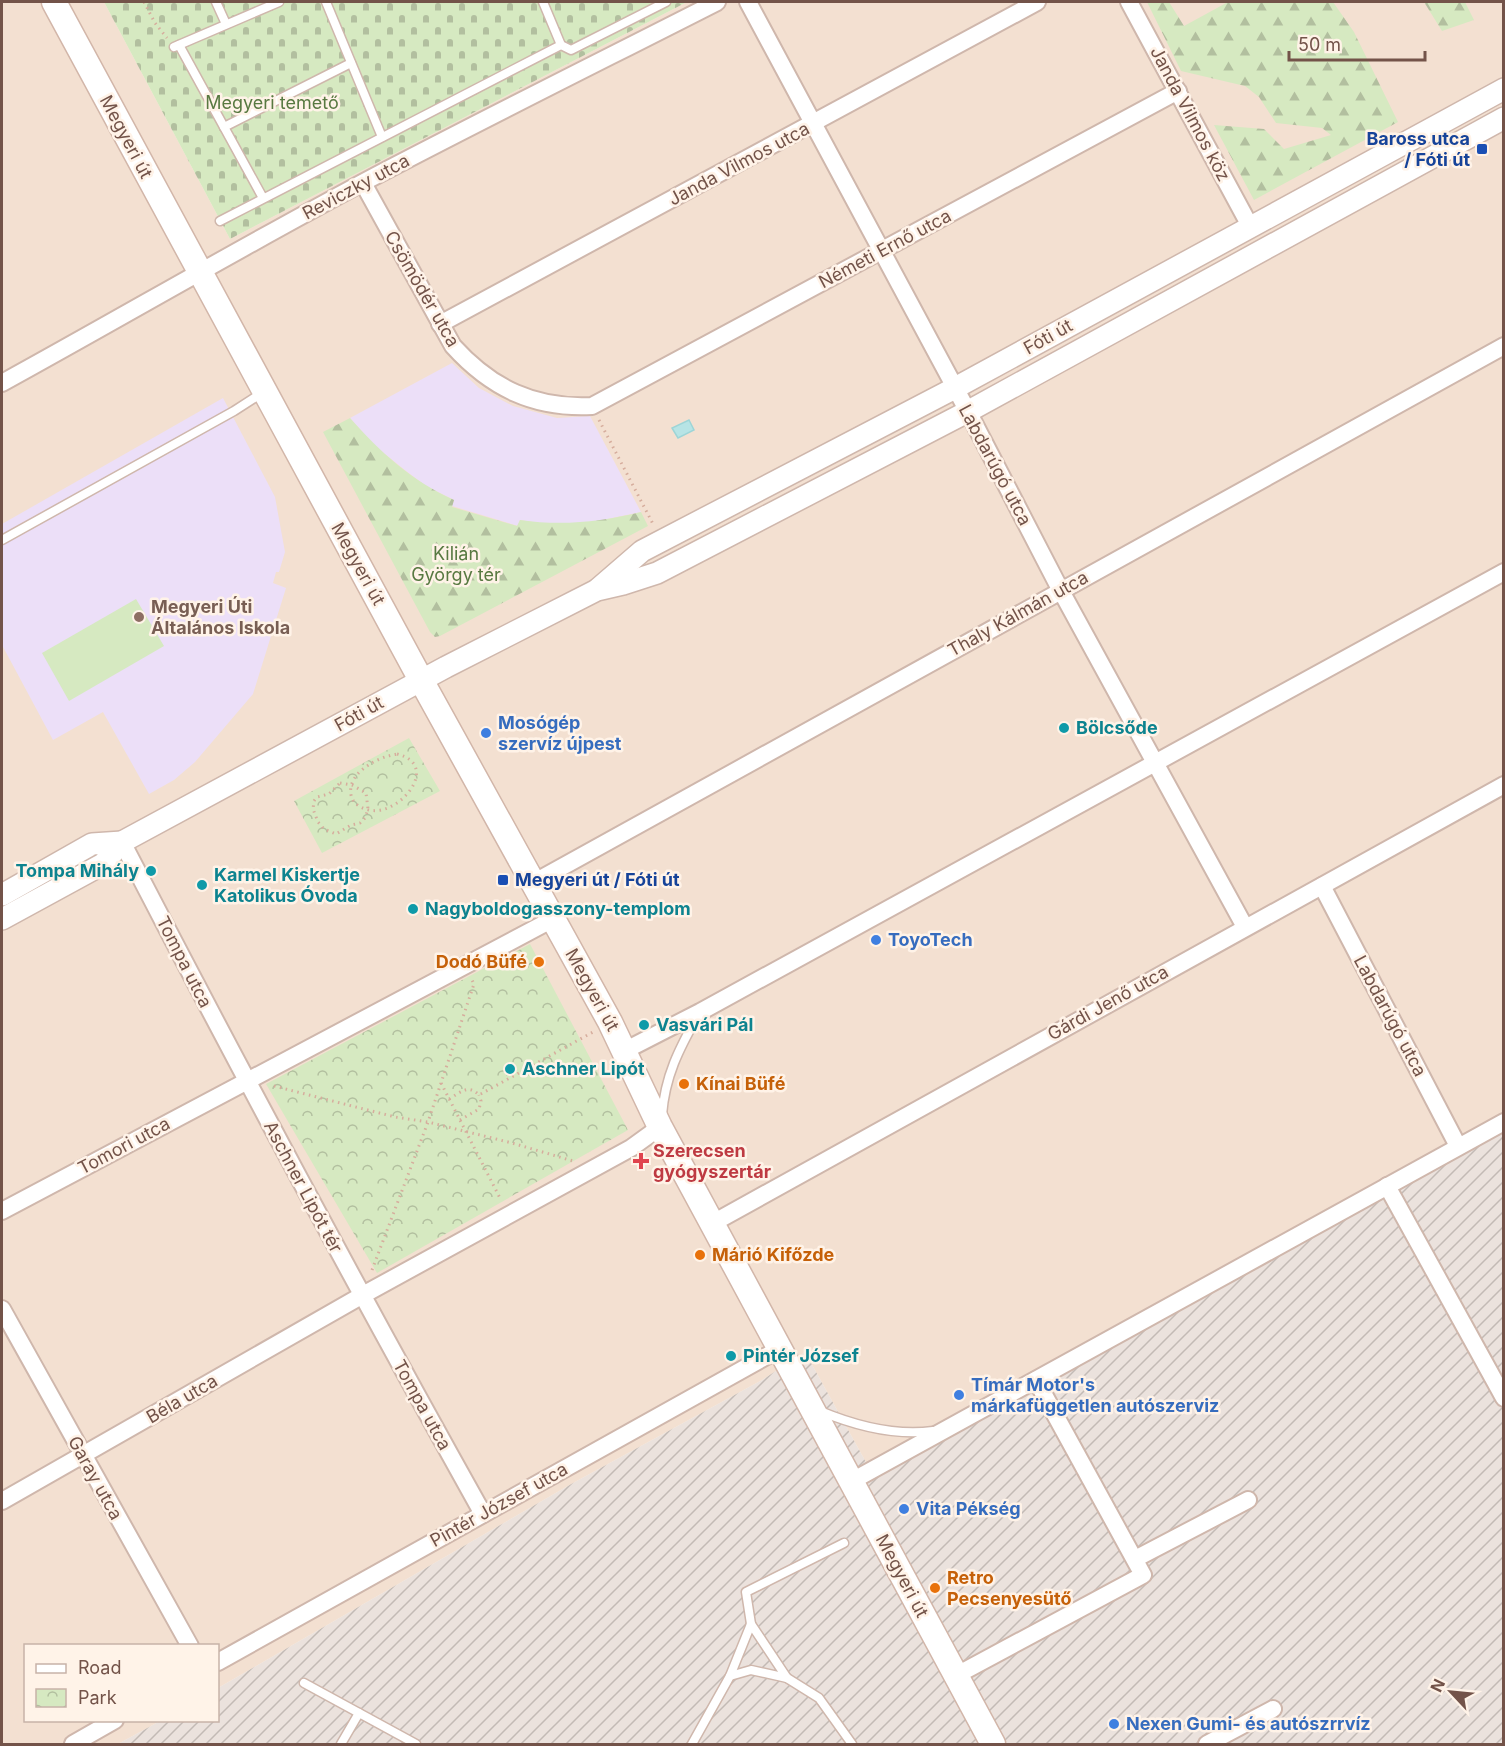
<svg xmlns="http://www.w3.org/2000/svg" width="1505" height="1746" font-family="Inter,sans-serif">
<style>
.residential{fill:#f3e0d1}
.industrial{fill:url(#industrial-furrows)}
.education{fill:#ecdff8}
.grass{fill:#d6e9c1}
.forest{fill:url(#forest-firs)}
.cemetery{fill:url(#cemetery-stones)}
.park{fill:url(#park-crowns)}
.water{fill:#b7e4e5;stroke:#9dd5d7;stroke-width:1.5}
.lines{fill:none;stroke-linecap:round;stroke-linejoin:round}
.service-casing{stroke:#cfb7ac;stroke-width:11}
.minor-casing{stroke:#cfb7ac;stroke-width:20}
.tertiary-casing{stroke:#cfb7ac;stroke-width:24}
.secondary-casing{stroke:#d2b6a9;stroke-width:27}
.path{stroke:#d6ad9d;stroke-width:3;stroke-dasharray:1.5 4.5;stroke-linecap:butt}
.service{stroke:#fff;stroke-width:8}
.minor{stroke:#fff;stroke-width:16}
.tertiary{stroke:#fff;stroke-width:21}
.secondary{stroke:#fff;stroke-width:24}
.transit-dot{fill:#1a4fb4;stroke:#fff3e8;stroke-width:2}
.education-dot{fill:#8d6e63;stroke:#fff3e8;stroke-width:2}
.culture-dot{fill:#0f9aa8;stroke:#fff3e8;stroke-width:2}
.shop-dot{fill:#3f7fe0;stroke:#fff3e8;stroke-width:2}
.food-dot{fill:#e8710a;stroke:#fff3e8;stroke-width:2}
.health-dot{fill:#e0444e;stroke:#fff3e8;stroke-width:2}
.labels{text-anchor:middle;stroke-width:5;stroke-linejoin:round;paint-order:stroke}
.park-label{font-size:18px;fill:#587941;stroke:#fff3e8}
.street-label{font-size:18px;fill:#735349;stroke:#fff3e8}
.transit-label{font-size:18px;font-weight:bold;fill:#164399;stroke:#fff3e8;text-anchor:end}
.education-label{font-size:18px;font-weight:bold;fill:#785e54;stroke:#fff3e8;text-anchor:start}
.shop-label{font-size:18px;font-weight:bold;fill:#366cbe;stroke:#fff3e8;text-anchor:start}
.culture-label{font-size:18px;font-weight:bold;fill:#0d838f;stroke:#fff3e8;text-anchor:start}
.food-label{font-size:18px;font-weight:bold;fill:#c56008;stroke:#fff3e8;text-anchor:start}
.health-label{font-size:18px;font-weight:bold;fill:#be3a42;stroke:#fff3e8;text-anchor:start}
</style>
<defs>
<pattern id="industrial-furrows" width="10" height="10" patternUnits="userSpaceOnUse" patternTransform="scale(1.5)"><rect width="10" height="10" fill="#ebe2dd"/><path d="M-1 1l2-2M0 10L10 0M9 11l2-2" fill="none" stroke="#c3bab5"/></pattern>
<pattern id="forest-firs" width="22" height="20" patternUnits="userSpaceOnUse" patternTransform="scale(1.5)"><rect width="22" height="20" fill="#d6e9c1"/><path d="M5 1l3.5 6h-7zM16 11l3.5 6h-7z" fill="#b2bf9f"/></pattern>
<pattern id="cemetery-stones" width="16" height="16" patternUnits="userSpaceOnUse" patternTransform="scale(1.5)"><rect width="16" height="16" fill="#d6e9c1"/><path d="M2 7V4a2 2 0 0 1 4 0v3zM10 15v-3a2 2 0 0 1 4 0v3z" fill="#b2bf9f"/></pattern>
<pattern id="park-crowns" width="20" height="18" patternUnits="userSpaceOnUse" patternTransform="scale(1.5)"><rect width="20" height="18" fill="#d6e9c1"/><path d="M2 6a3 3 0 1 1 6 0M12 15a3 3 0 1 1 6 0" fill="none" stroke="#b2bf9f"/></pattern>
</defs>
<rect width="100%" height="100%" fill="#fcefe2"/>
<path class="residential" d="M2,2h102l126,237 457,-237h816v1128l-630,345 -68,-123 -43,28 -189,103 -355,205v-42h-192v74l134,1 -42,23h-116z"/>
<path class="industrial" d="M1503,1130v614h-1385l42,-23 58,-1v-32l355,-205 189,-103 43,-28 68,123z"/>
<g class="education">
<path d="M452,363l27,25 34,18 44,12 33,-2 51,96 -53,11h-49l-19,-3 -2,6 -66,-20 2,-6 -28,-14 -20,-15 -31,-25 -25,-28z"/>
<path d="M223,398l52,99 10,55 -6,20h-3l-3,11 13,5 -33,106 -58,68 -21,18 -25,14 -46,-82 -50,28 -51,-95v-121z"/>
</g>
<path class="grass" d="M136,599l28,47 -95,55 -27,-48z"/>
<g class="forest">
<path d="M1147,2h22l15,24 44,-24h105l21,30 44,90 -144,78 -40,-75 50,4 20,20 47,-14 -9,-7 -46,-5 -17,-26 -14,-11 -64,-15z"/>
<path d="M1424,2h41l9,18 -32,11z"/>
<path d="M350,418c30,34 62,63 104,82l-2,7 65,19 3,-6c42,6 80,2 121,-8l7,14 -208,110 -5,1 -5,-5 -107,-200z"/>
</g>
<path class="cemetery" d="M104,2h583l-457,237z"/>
<g class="park">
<path d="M409,738l31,53 -118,62 -28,-52z"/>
<path d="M530,944l98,186 -251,143 -111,-189z"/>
</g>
<path class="water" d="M689,420l5,10 -16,8 -6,-10z"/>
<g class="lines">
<defs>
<g id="service">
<path d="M216,2l10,22"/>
<path d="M326,2l56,135"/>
<path d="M543,2l18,43 10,5 95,-48"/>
<path d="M179,45l84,153"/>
<path d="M174,47l105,-45"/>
<path d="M224,127l127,-64"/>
<path d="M220,221l341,-176"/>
<path d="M2,540l232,-129 28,-18"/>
<path d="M662,1115c3,-39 17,-66 36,-100"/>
<path d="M820,1411c36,15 75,25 113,20"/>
<path d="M751,1624l36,54"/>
<path d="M730,1676l21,-52 -5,-32 98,-49"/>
<path d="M304,1683l112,61"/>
<path d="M341,1744l18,-31"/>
<path d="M692,1744l38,-68 21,-6 36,8 32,20 33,46"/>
</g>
<g id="minor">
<path d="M748,2l225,419 88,170 184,336"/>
<path d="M1129,2l121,224"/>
<path d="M363,183l90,163c38,42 81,63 139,60l586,-315"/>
<path d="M440,324l597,-322"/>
<path d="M2,383c120,-66 238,-135 360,-200 118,-62 237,-121 355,-181"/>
<path d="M122,842c117,226 237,450 361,672"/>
<path d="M533,883l971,-537"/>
<path d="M1322,886l136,260"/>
<path d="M624,1051l76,-39 804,-440"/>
<path d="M1387,1186l117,212"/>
<path d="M2,1211l551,-292"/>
<path d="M713,1223l791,-438"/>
<path d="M2,1309l188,337"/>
<path d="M852,1481l652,-359"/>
<path d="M2,1501l359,-205 270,-148 29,-21"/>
<path d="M1135,1559l113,-59"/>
<path d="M218,1662l563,-314"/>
<path d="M955,1676l188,-101 -107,-195"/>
<path d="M73,1744l42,-24"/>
<path d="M1207,1744l66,-35"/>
</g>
<g id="tertiary">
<path d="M598,589l44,-38 313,-163 549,-299"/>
<path d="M2,895l90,-51 30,-2"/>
<path d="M2,919l101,-55 19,-22 324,-175 151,-77 26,-6 34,-11 310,-161 537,-294"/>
</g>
<path id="secondary" d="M54,2l367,678 189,342 50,105 333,617"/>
</defs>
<use href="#service" class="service-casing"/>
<use href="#minor" class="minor-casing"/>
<use href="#tertiary" class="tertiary-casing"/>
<use href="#secondary" class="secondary-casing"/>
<g class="path">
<path d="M144,2l11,21 12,15"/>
<path d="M599,420l54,104"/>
<path d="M397,754c45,11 2,63 -28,56 -24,-5 -23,-28 -6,-41 10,-8 22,-13 34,-15z"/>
<path d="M340,783l12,2 14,8 2,16 -3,9 -5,5 -9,2 -15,9 -12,-5 -6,-7 -5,-13 1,-8 3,-4 12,-3z"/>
<path d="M441,1083l60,117"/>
<path d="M274,1086l121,31 33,5 84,21 61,18"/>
<path d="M449,1099c12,-7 19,-15 30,-4l114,-63"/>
<path d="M460,1120l19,-11 2,-8 -2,-6"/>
<path d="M372,1270l56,-148 46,-138 -2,-4"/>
</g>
<use href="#service" class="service"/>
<use href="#minor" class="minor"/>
<use href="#tertiary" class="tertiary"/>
<use href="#secondary" class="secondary"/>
</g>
<g class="transit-dot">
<rect x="1476" y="143" width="12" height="12" rx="3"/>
<rect x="497" y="874" width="12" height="12" rx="3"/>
</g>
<circle class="education-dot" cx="139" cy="617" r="6"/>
<g class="culture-dot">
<circle cx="1064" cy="728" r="6"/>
<circle cx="151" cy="871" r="6"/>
<circle cx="202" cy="885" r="6"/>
<circle cx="413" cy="909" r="6"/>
<circle cx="644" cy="1025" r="6"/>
<circle cx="510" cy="1069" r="6"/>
<circle cx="731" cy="1356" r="6"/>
</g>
<g class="shop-dot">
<circle cx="486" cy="733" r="6"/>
<circle cx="876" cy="940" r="6"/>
<circle cx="959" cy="1395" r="6"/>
<circle cx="904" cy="1509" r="6"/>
<circle cx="1114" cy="1724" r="6"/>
</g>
<g class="food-dot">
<circle cx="539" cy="962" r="6"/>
<circle cx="684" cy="1084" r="6"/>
<circle cx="700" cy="1255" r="6"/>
<circle cx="935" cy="1588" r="6"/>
</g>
<path class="health-dot" d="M638 1152h6v6h6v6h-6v6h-6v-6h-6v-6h6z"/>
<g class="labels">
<g class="park-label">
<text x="272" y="109">Megyeri temető</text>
<text x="456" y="560">Kilián<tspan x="456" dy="21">György tér</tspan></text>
</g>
<g class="street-label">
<text transform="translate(1190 114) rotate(62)" y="6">Janda Vilmos köz</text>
<text transform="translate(126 137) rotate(62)" y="6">Megyeri út</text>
<text transform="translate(739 164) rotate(-28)" y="6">Janda Vilmos utca</text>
<text transform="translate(356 187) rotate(-28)" y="6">Reviczky utca</text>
<text transform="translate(885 249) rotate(-28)" y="6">Németi Ernő utca</text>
<text transform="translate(422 289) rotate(60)" y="6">Csömödér utca</text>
<text transform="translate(1048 337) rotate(-29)" y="6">Fóti út</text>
<text transform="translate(995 465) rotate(62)" y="6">Labdarúgó utca</text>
<text transform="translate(358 564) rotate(61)" y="6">Megyeri út</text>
<text transform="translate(1018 614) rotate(-29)" y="6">Thaly Kálmán utca</text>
<text transform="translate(359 714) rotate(-29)" y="6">Fóti út</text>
<text transform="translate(184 962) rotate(63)" y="6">Tompa utca</text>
<text transform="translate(592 990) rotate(61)" y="6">Megyeri út</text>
<text transform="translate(1108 1003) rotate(-29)" y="6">Gárdi Jenő utca</text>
<text transform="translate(1390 1016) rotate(62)" y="6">Labdarúgó utca</text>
<text transform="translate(124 1146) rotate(-28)" y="6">Tomori utca</text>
<text transform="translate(303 1187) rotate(62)" y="6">Aschner Lipót tér</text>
<text transform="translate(182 1399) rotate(-30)" y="6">Béla utca</text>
<text transform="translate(422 1405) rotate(61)" y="6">Tompa utca</text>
<text transform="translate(95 1478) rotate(61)" y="6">Garay utca</text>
<text transform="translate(499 1505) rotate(-29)" y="6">Pintér József utca</text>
<text transform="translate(902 1576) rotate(62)" y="6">Megyeri út</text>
</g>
<g class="transit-label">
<text x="1470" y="145">Baross utca<tspan x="1470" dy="21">/ Fóti út</tspan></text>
<text x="515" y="886" text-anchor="start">Megyeri út / Fóti út</text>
</g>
<g class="education-label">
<text x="151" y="613">Megyeri Úti<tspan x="151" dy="21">Általános Iskola</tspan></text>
</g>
<g class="shop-label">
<text x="498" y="729">Mosógép<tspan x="498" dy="21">szervíz újpest</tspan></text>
<text x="888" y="946">ToyoTech</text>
<text x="971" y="1391">Tímár Motor's<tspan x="971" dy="21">márkafüggetlen autószerviz</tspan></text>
<text x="916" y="1515">Vita Pékség</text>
<text x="1126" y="1730">Nexen Gumi- és autószrrvíz</text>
</g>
<g class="culture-label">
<text x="1076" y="734">Bölcsőde</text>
<text x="139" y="877" text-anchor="end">Tompa Mihály</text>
<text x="214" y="881">Karmel Kiskertje<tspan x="214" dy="21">Katolikus Óvoda</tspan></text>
<text x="425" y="915">Nagyboldogasszony-templom</text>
<text x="656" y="1031">Vasvári Pál</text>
<text x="522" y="1075">Aschner Lipót</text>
<text x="743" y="1362">Pintér József</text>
</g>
<g class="food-label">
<text x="527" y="968" text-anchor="end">Dodó Büfé</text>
<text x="696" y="1090">Kínai Büfé</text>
<text x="712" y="1261">Márió Kifőzde</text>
<text x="947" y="1584">Retro<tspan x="947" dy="21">Pecsenyesütő</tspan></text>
</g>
<g class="health-label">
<text x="653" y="1157">Szerecsen<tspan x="653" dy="21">gyógyszertár</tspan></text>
</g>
</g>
<rect width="1505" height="1746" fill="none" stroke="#735349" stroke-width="6"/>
<rect x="24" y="1644" width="195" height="78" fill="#fff3e8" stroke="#c7b3a8" stroke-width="1.5"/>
<rect x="36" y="1664" width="30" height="9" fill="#ffffff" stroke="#c7b3a8" stroke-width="1.5"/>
<text x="78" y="1674" font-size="18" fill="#735349">Road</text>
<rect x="36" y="1689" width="30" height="18" fill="url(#park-crowns)" stroke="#c7b3a8" stroke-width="1.5"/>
<text x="78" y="1704" font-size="18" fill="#735349">Park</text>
<g transform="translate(1451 1692) rotate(296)" stroke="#fff3e8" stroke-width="4.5" paint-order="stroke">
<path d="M0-4.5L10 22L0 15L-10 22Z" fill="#735349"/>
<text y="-9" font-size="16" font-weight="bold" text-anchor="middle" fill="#735349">N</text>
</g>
<path d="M1289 51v9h136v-9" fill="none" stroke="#735349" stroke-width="3"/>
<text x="1298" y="51" font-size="18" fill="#735349" stroke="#fff3e8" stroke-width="4.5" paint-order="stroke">50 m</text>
</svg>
